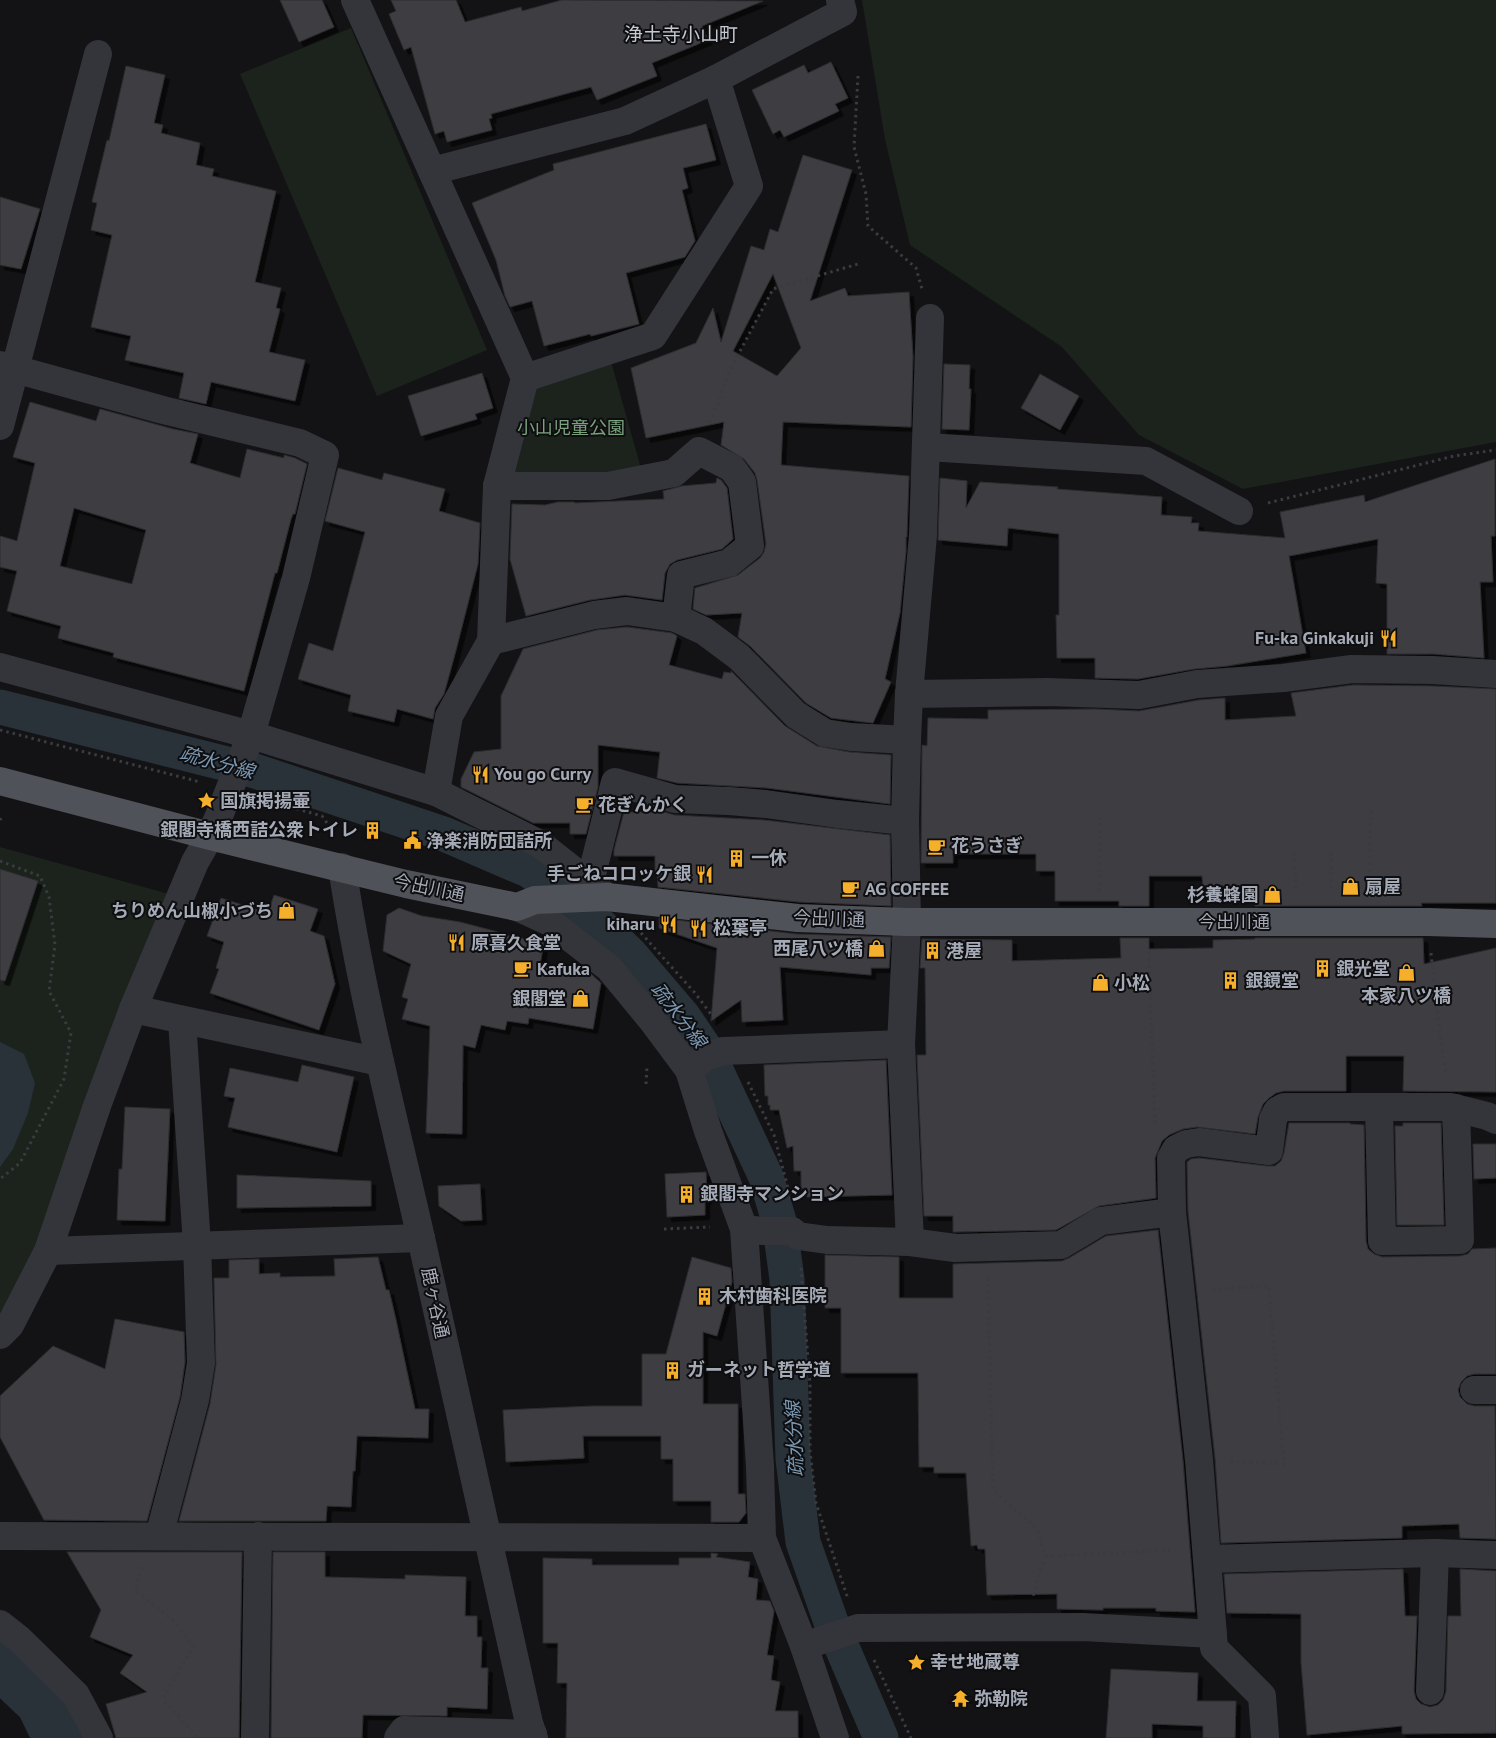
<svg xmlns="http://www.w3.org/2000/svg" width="1496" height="1738" font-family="'PT Sans','Noto Sans JP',sans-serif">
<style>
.green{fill:#1b231c}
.water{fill:#293239}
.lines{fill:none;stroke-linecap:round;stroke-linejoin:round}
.canal{stroke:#293239;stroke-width:35}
.river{stroke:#293239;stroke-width:61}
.building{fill:#3d3e42;stroke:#2d2d31;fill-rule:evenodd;filter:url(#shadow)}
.path{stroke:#3a3c41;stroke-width:3;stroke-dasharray:2.5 4;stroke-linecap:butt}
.minor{stroke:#34353a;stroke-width:28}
.major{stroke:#505259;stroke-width:28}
.labels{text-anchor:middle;stroke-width:4;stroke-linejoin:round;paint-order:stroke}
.park-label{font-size:18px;fill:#7ba17d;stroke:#0e0e10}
.poi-label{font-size:18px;font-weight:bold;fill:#a4aab6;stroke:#0e0e10;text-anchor:start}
.street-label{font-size:18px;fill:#a4aab6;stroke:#0e0e10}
.neighbourhood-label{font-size:19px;fill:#c5c9d2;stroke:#0e0e10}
.water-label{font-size:19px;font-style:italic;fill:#7a98b2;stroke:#0e0e10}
</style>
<defs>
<filter id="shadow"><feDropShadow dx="4.5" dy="4.5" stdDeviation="0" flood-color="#0009"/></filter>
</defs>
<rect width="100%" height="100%" fill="#131315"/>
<g class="green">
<path d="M862,0h634v442l-253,47 -104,-54 -77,-88 -152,-102 -25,-106z"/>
<path d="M351,28l136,322 -110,46 -137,-322z"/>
<path d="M608,351l36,128 -147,7 28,-108z"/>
<path d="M0,847l169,47 -132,355 -37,70z"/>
</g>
<path class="water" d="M0,1042l24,12 11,29 -7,30 -15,36 -13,18z"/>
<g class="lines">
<path class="canal" d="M0,707l255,64 189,63 86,37 54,39 47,45 52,61 25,37 58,124 13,44 8,58 6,180 10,83 28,80 50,116"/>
<path class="river" d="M0,1656l45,43 19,39"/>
</g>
<g class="building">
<path d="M280,0h42l12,27 -35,15z"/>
<path d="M391,0h65l9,22 56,-15 1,4 40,-11 201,1 -61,25 6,14 -56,23 5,13 -60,24 -6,-13 -100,27 1,4 -3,1 3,11 -45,12 -3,-11 -9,3 -24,-87 -7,3 -15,-36 7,-3z"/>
<path d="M831,62l17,36 -13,6 4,7 -55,26 -4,-7 -7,4 -21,-44 52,-25 4,8z"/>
<path d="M126,66l39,9 -11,48 9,2 -2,8 39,10 -4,22 18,4 -2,7 64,15 -21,91 26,6 -5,20 4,1 -11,43 36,8 -10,41 -84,-19 -5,22 -27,-6 5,-25 -59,-13 6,-24 -40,-9 21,-92 -21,-5 6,-27 -5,-1 15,-62 2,1z"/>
<path d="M706,124l10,36 -33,8 5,20 -6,2 13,51 -10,16 -59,16 13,51 -48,12 -1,-2 -46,12 -12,-45 -22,6 -5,-11 -9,-36 -24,-57 82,-33 -1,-6z"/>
<path d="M803,155l49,15 -42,131 35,-13 3,8 61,-4 4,65 -2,70 -128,-5 -2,43 128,11 -2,58v3h-1v14l-6,62 -15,66 6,3 -18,41 -42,-5 -25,-15 -56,-57 -12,-9 4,-24 -36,2 -13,-6 2,-21 43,-13 22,-17 4,-6 2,-8 -9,-64 -2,-7 -11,-14 -23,-14 3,-23 -78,16 -15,-70 65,-25 17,-35 8,34 30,-96 13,4 6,-21 8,3zM773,274l28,74 -24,28 -44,-25z"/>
<path d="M0,197l40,12 -19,60 -21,-4z"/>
<path d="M944,364l26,1 -1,24h2l-2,41 -27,-1z"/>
<path d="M482,373l11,35 -18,6 2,5 -56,17 -13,-40z"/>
<path d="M1040,374l39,22 -19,34 -39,-22z"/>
<path d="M30,402l66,19 4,-12 73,20 25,5 -8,29 50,15 7,-29 37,9v-3l11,3 12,6 -12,50h-2l-2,5 -14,54h-2l-31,118 -131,-34 1,-4 -56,-15 3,-12 -54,-15 10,-40 -17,-4v-31l17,5 18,-78 -22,-6zM74,508l72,22 -14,54 -72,-18z"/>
<path d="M1495,459v77h-4l2,46h-13l4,76 -50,-4h-47v-70l-11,-1 2,-44 -89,17 17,97 -79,13 -33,3 -56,10 -43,-1v-20h-38l-1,-43h3v-81l-51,-6 -1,18 -69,-6 2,-62 27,3 -1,27 14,-26 78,5 -1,2 105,8 -1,18 31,2 -1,6h8l-1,8 87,7 -5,-26 84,-17 1,7z"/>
<path d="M338,468l44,12 2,-7 61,16 -6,22 41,12 -2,41 -23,90 -11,40 -9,14 -2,11 -36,-10 -3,13 -46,-11 3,-16 -53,-16 11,-36 24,8 32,-119 -40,-11z"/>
<path d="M717,478l4,2 6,8 6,51 -11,10 -45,11 -7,4 -5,9 -3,27 -37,-5 -35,5 -64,16 -16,-57 2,-55 33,1 13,-3h16l1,1 89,-4 -1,-8 19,-5 34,-3z"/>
<path d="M627,627l45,6 5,3 -8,29 53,14 2,-7 7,1v-2l54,55 32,20 32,6 42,3 -1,49 -123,-16 -90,-5 -20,-5 3,-26 -62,-7v42l-12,47h-16v-11h-37l-72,-36v-8l13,-27 27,-3v-53l22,-47 74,-19z"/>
<path d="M1353,685l79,1 64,3v214h-75l1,3h-167l-1,-20h-51l-1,-10h-53v30h-30v-5h-64v-30h-19v-17h-83v9h-32l1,-118 5,1 1,-28 60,1v-9l107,-1 44,2 60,-11 26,-2v22l71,-4 -5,-23z"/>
<path d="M654,809l20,6 90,5 126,15 1,71 -92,-4 -141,-15 -1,-15h-2v-16h-41v-6l10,-38h30z"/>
<path d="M0,869l38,12 -33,100 -5,-1z"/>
<path d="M274,895l44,14 -8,22 14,5 11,48 -16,46 -109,-37 9,-24 -3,-1 8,-26 -17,-6 14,-38 47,15z"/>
<path d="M399,908l23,8 38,6 38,10v2l46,8 -4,23 49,7 12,11 -8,46 -64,-11 -1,6 -21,-3 -2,9 -24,-5 -6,23 -12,-3 -1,89 -36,-1 4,-107 -28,-7 6,-20 -6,-2 9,-33 -28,-13 4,-36z"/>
<path d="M659,918l137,16 95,3 -2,31h-18v7l-91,-8 3,53 -41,2 -1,-22 -30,21 6,-73 -58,-20z"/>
<path d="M1120,938h29v11l64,-1v-8l42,-1v-1h168l1,26 72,-16v144l-93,-1 1,-35h-58v35h-62l-8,2 -7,5 -6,6 -5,13 -3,17 -58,-7 -14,2 -14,6 -7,6 -7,17 1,40 -57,8 -43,24 -100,2h-3v-16h-29l-7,-161h9l-1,-87h-5l2,-29 90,1v21l109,-3z"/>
<path d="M886,1060l6,135 -85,2v-9l-6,1v-18h-7l-1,-25 -6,2 -8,-38h-9v-5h-2v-9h-3l-1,-31z"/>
<path d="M302,1065l52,12 -17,75 -109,-25 7,-29 -11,-2 6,-28 68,14z"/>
<path d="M125,1107l45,2 -5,112 -48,-1 2,-51h3z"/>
<path d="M1289,1123h61v1l14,1 2,116 2,8 6,5 8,3 78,-1 8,-2 4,-5 24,-1v126h-22l-7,2 -6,6 -3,8 2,7 7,7 7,2h21l1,133 -36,-1 -1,-14 -57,2v12l-181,5 -6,-85 -27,-247 -1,-49 4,-3 8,-1 68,8h8l6,-5 3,-8z"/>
<path d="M1403,1123h38l3,102h-47l-2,-99h8z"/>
<path d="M1473,1144h23v34l-22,1z"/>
<path d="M706,1172l1,28h-2v15l-38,2 -2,-43z"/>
<path d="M237,1175l134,6v25l-134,2z"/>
<path d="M480,1184l2,36 -21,1 -22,-15 -1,-20z"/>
<path d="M1158,1230l25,231 12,151 -39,-1v-3h-53v2l-46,-1v-15l-70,1 -2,-46h-7l-1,-4 -6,1 -5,-73h-32v-6h-15l-1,-94h-77v-65h-16v-53l74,2v41h54v-34l109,-3 7,-3 37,-22z"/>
<path d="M378,1257l8,33h3l7,30 19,89h14l-1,29 -71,-2 -2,35h-2l-2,36 -24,-1 -1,15h-147l31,-117 6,-39 -2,-87h15v-18l30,-1v15l21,-1v4l55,-1 -1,-17z"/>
<path d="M692,1257l39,11 1,14 -15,54 -14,-4v72h35v90h7l1,19 -7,9h-28v-21h-38v-42h-12v-23h-78l1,22 -78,4 -3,-52 90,-4h49v-52h24z"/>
<path d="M115,1319l69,13 1,30 -5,35 -33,124 -103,-1 -44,-83v-41l53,-50 52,23z"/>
<path d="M67,1552h175l-3,186h-123l-10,-34 41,-12 -27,-19 13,-18 -43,-18 11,-27z"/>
<path d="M273,1552h52v25l80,2v-4l61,2 -1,39h12v21h5l-1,31h7l-1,41 -40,-2v9l-84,-1 -1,23h-91z"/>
<path d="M711,1553l7,1 -2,3 34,5 -2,15 10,2 -2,21 14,1 4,10 -7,44 7,1 -3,24 9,2 -5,29h23v27h-232l1,-55h-10l1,-40h-15v-85l49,1v6h87v-7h32z"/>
<path d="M1403,1569l2,47h12l-3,75 2,8 5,5 9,3 8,-2 5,-5 3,-8 2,-76h13l-1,-47 36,2v162l-94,1v-8l-95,9 -6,-73v-48l-74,-1 -3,-39z"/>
<path d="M1111,1669l87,4 -1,28h39l-1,37h-32v-12l-51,-2v14h-46z"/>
</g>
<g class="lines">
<g class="path">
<path d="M858,76l-4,71 12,47 2,32 48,42 6,21"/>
<path d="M710,423l20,-53 43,-81 85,-25"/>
<path d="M1268,503l186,-47 42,-6"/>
<path d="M0,730l200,52"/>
<path d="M259,798l63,18 12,17"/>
<path d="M0,820l1,-2"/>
<path d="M1295,853l1,37"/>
<path d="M1331,853v39"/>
<path d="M0,861l40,15 9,21 6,48 -6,46 22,42 -7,46 -44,84 -20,16"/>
<path d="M1099,891l1,-79"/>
<path d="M1369,891l2,-81"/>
<path d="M641,933l54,60 21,28"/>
<path d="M1149,952l6,174"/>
<path d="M1431,953l9,83 6,39"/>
<path d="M748,1082l26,53 17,65"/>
<path d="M646,1084l1,-17"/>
<path d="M664,1229l46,-2"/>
<path d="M801,1268l9,117v66l6,52 32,96"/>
<path d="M988,1278l5,212 45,40 7,26 -12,40"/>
<path d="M1212,1289l57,-2 15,177 -55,-3"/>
<path d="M1045,1556l131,-6"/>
<path d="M142,1567l-7,23 40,32 18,24 -30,53 35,39"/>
<path d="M874,1660l37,78"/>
</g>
<g class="minor">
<path d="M432,171l193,-50 91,-42 127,-67 -3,-12"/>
<path d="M0,365l163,45 137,33 25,12 -29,123 -45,157 -251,-68"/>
<path d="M525,378l128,-42 96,-150 -33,-107"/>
<path d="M0,426l98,-372"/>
<path d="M927,447l219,14 93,50"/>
<path d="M676,618l28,13 35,26 57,58 29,18 26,4 56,3"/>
<path d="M491,641l103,-26 33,-4 49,7 5,-43 48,-12 21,-17 -8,-64 -10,-14 -33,-17 -25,22 -66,13h-111"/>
<path d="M909,694l138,-2 92,3 58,-11 86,-6 69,-9 81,1 63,4"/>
<path d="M436,792l104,52 62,49"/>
<path d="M342,867c19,125 51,248 79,371 37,161 71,324 108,485l5,15"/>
<path d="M590,882l25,-100 60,17 54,2 37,3 71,10 68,7"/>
<path d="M517,907l33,15 59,46 42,51 38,51 19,61 36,98 16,237 2,72 42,108 31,92"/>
<path d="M133,1009l247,53"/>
<path d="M689,1070l17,-13 17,-6 178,-7"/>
<path d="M1379,1108l3,133 78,-1 -4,-132"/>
<path d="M744,1229l19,2h29l6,5 29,4 83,2 45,6 106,-3 40,-24 71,-9"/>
<path d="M910,1242l-9,-198 6,-122 -2,-101 2,-81 2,-46 14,-159 7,-217"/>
<path d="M48,1251l373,-13"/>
<path d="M0,1335l10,-10 38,-74 49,-145 36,-97 62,-147 15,-26 9,-20 32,-81 185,57 13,-76 42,-75 6,-155 28,-108 -170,-378"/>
<path d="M1474,1390h22"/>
<path d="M0,1536l762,2"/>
<path d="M159,1536l36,-136 6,-37 -4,-118 -15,-225"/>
<path d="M1207,1559l228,-6 61,2"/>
<path d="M0,1624l19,15 57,56 23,43"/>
<path d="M804,1646l54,-18 225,-1 130,7"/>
<path d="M1430,1691l5,-138"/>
<path d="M1265,1736l-3,-40 -48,-48 -15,-188 -27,-248 -1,-54 5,-9 10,-5 13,-2 70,9 4,-32 4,-8 7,-4h167l36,9 9,4"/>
<path d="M255,1738l3,-202"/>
<path d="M398,1738l6,-8 129,4"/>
</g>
<path class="major" d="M0,781l210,55 196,48 111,23 18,-7 72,-3 191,21 109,4h521l68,2"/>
</g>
<defs>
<symbol id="restaurant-bare" viewBox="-9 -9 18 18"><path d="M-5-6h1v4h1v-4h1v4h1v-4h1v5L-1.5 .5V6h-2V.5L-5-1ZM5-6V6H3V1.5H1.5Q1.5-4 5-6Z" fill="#f6af2a" stroke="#0e0e10" stroke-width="2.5" paint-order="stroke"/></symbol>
<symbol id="sight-bare" viewBox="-9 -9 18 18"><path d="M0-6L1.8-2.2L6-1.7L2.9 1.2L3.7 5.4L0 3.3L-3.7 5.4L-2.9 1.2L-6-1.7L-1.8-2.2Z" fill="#f6af2a" stroke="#0e0e10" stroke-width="2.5" paint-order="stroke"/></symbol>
<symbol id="cafe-bare" viewBox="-9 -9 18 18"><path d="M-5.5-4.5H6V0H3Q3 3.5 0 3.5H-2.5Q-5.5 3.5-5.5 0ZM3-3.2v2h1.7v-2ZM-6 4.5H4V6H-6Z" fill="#f6af2a" stroke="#0e0e10" stroke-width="2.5" paint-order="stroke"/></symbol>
<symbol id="building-bare" viewBox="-9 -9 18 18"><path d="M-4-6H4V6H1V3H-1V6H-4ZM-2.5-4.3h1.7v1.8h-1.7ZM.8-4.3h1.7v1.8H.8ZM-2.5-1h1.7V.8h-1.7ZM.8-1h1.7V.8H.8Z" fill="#f6af2a" stroke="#0e0e10" stroke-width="2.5" paint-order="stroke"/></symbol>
<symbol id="civic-bare" viewBox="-9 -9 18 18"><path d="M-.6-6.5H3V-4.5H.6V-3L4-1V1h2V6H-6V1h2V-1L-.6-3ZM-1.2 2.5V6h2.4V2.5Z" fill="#f6af2a" stroke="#0e0e10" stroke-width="2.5" paint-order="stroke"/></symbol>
<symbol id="shop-bare" viewBox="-9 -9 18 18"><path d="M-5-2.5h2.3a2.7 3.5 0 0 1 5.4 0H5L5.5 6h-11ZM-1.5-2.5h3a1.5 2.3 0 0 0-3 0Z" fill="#f6af2a" stroke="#0e0e10" stroke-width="2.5" paint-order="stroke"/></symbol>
<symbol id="temple-bare" viewBox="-9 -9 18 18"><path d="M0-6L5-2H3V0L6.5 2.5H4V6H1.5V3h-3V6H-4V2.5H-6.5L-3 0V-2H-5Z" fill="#f6af2a" stroke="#0e0e10" stroke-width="2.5" paint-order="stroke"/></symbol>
</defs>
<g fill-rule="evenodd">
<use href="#restaurant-bare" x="1376" y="626" width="25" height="25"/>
<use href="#restaurant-bare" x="468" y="762" width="25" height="25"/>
<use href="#sight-bare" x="194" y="788" width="25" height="25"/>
<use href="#cafe-bare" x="572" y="792" width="25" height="25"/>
<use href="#building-bare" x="360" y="818" width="25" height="25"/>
<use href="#civic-bare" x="400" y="828" width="25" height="25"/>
<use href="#cafe-bare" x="924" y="834" width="25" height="25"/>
<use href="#building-bare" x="724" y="846" width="25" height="25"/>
<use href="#restaurant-bare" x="692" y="862" width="25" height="25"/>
<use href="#shop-bare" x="1338" y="874" width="25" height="25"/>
<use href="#cafe-bare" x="838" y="876" width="25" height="25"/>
<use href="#shop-bare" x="1260" y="882" width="25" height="25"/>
<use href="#shop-bare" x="274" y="898" width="25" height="25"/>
<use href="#restaurant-bare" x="656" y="912" width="25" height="25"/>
<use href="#restaurant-bare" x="686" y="916" width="25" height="25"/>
<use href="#restaurant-bare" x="444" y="930" width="25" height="25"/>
<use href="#shop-bare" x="864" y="936" width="25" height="25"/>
<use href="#building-bare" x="920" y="938" width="25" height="25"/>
<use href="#cafe-bare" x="510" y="956" width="25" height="25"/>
<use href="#building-bare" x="1310" y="956" width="25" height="25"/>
<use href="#shop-bare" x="1394" y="960" width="25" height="25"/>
<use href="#building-bare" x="1218" y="968" width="25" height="25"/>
<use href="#shop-bare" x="1088" y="970" width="25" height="25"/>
<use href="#shop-bare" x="568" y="986" width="25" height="25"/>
<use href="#building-bare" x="674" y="1182" width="25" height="25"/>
<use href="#building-bare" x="692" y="1284" width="25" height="25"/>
<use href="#building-bare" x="660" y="1358" width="25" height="25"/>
<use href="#sight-bare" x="904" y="1650" width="25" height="25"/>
<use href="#temple-bare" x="948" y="1686" width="25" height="25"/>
</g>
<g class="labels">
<g class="park-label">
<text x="571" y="434">小山児童公園</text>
</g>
<g class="poi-label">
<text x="1374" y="644" text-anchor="end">Fu-ka Ginkakuji</text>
<text x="494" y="780">You go Curry</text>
<text x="220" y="807">国旗掲揚壷</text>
<text x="598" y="811">花ぎんかく</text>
<text x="358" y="836" text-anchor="end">銀閣寺橋西詰公衆トイレ</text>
<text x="426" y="847">浄楽消防団詰所</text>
<text x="951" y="852">花うさぎ</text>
<text x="751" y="864">一休</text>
<text x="691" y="880" text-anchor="end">手ごねコロッケ銀</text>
<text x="1365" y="893">扇屋</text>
<text x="865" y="895">AG COFFEE</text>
<text x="1259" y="901" text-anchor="end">杉養蜂園</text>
<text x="273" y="917" text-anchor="end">ちりめん山椒小づち</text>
<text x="655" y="930" text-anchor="end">kiharu</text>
<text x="713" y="934">松葉亭</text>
<text x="471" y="949">原喜久食堂</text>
<text x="863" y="955" text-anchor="end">西尾八ツ橋</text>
<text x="946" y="957">港屋</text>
<text x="537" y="975">Kafuka</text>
<text x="1336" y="975">銀光堂</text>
<text x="1245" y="987">銀鏡堂</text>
<text x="1114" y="989">小松</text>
<text x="1406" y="1002" text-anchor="middle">本家八ツ橋</text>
<text x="566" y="1005" text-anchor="end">銀閣堂</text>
<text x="700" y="1200">銀閣寺マンション</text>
<text x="719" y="1302">木村歯科医院</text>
<text x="687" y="1376">ガーネット哲学道</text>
<text x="930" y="1668">幸せ地蔵尊</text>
<text x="974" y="1705">弥勒院</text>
</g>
<g class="street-label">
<text transform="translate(429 888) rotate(12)" y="6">今出川通</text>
<text transform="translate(829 919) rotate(2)" y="6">今出川通</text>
<text x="1234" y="928">今出川通</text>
<text transform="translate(435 1303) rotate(78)" y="6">鹿ヶ谷通</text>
</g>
<g class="neighbourhood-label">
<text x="681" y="41">浄土寺小山町</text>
</g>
<g class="water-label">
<text transform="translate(217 762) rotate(15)" y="7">疏水分線</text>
<text transform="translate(679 1015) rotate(52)" y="7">疏水分線</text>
<text transform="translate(794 1439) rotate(-93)" y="7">疏水分線</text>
</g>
</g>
</svg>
